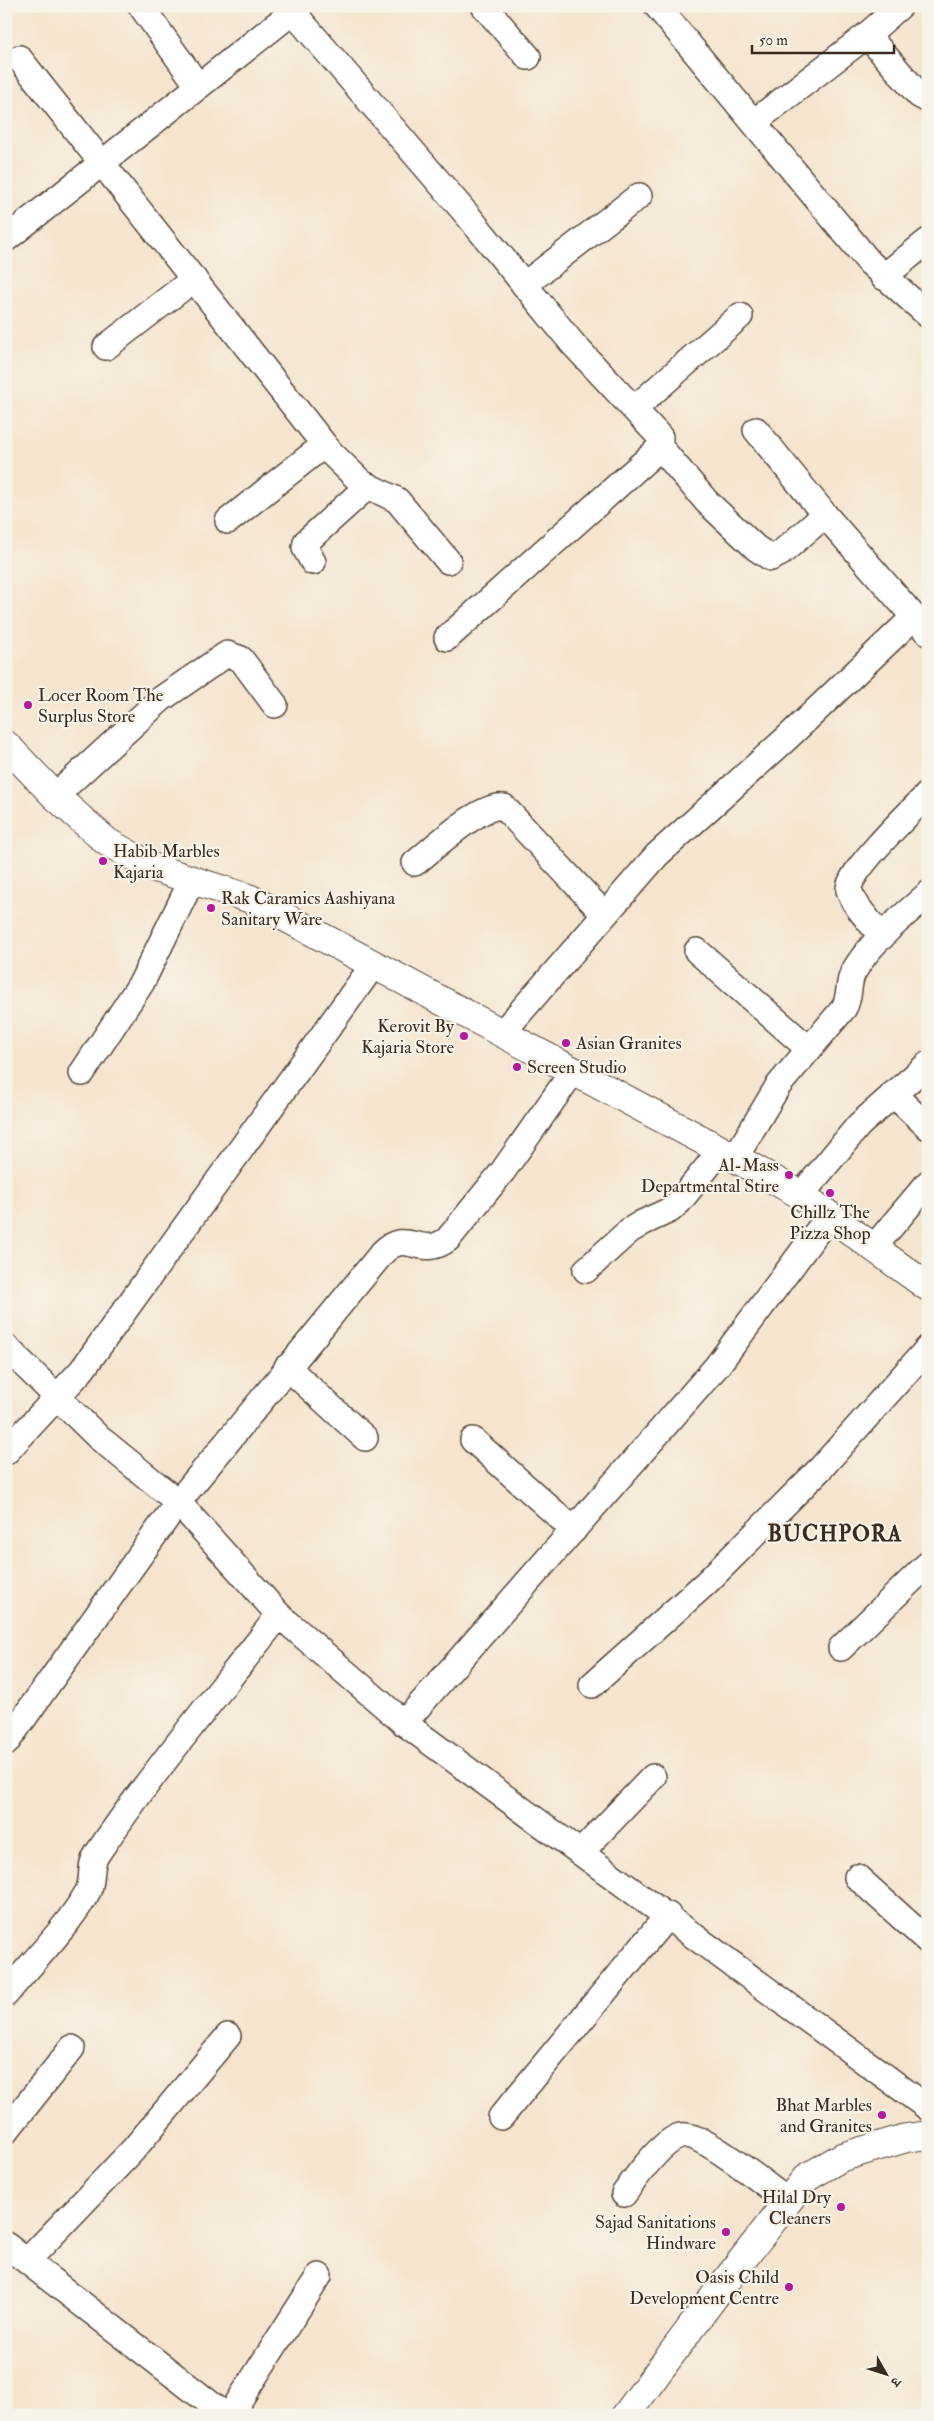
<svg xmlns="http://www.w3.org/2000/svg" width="934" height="2421" font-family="'IM FELL Double Pica','Noto Serif Devanagari',serif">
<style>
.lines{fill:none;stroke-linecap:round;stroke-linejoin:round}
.minor-casing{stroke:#574638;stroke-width:28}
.major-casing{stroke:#574638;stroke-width:30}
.minor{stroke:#fff;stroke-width:25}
.major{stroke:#fff;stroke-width:28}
.poi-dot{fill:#b5179e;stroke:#f7f3e8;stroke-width:2}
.labels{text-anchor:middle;stroke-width:4.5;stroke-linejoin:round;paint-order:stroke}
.poi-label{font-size:18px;fill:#3b2a1e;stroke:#f7f3e8;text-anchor:end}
.district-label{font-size:22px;font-weight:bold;letter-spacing:1px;fill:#3b2a1e;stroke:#f7f3e8}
</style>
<rect width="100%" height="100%" fill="#f7f3e8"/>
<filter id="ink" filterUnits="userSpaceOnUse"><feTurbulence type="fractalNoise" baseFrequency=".02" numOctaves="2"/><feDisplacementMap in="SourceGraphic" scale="10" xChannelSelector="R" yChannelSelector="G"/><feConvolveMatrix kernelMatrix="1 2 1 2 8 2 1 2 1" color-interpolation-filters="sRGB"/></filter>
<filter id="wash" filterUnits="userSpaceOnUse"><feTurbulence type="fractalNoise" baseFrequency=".0096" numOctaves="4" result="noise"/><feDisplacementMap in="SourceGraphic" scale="20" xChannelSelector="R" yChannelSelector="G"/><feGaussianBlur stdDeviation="1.12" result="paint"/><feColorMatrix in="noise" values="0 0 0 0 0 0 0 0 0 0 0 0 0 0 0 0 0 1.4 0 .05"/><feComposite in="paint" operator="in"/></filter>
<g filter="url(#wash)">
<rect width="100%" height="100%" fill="#f5e4ce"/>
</g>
<g filter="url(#ink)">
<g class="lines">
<defs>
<g id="minor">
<path d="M141,6l57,80"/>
<path d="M484,6l44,51"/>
<path d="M657,6l213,257 58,52"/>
<path d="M293,12l176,205 104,127 87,93v10l-7,7 -206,184"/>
<path d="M867,35l52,60 9,5"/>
<path d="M19,58l311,394 32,31 35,17 51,61"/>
<path d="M754,122l113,-87 33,-29"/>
<path d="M6,239l294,-233"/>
<path d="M883,277l45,-36"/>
<path d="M524,285l115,-89"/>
<path d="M106,347l88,-68"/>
<path d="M635,408l105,-92"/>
<path d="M756,430l69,85 103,118"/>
<path d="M660,447l47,55 49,46 15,10 10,-5 44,-38"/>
<path d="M228,521l96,-76"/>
<path d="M313,562l-8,-14 1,-6 62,-56"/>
<path d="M55,796l106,-97 66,-45 14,5 34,46"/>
<path d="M415,863c18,-14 67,-61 89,-56l100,107"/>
<path d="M882,937c-10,-14 -28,-30 -33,-47 -4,-15 65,-82 79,-96"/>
<path d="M697,951l112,98"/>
<path d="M502,1033l155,-178 130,-117 126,-120"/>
<path d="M82,1073l60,-91 50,-102"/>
<path d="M893,1094l35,33"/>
<path d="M735,1158l43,-72 66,-78c7,-12 3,-26 10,-37 17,-30 49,-54 74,-77"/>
<path d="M801,1195l58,-70 69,-61"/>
<path d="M874,1247l54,-64"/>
<path d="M586,1270l43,-39 13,-8 28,-13 10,-9 41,-51"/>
<path d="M6,1347l92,90 80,65 101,113 125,108 524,385"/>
<path d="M287,1367l78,71"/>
<path d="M473,1440l101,90"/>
<path d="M6,1452l76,-82 292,-406"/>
<path d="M841,1648l87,-84"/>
<path d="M592,1685l115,-103 114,-114 107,-120"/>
<path d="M404,1723l313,-357 112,-150"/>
<path d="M6,1743l172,-241 205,-250c24,-24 38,8 65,-13l55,-68 71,-101"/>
<path d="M581,1852l72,-75"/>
<path d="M857,1877l71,64"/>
<path d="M6,1994c27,-33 60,-65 81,-101 8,-13 1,-26 10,-39 56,-83 121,-160 182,-239"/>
<path d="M501,2117l167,-202"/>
<path d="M6,2131l66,-83"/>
<path d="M624,2194c12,-17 37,-52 56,-58 20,-6 89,52 108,65"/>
<path d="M6,2245l219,170"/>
<path d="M28,2260l105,-110 95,-114"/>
<path d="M230,2415l89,-139"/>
</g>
<g id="major">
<path d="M6,745l49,51 52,46 45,25 99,32 470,251 80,45 127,92"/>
<path d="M626,2415l99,-133 81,-104 36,-21 64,-19 22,-3"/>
</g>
</defs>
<use href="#minor" class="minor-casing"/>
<use href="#major" class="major-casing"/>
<use href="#minor" class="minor"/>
<use href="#major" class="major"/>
</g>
</g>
<g class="poi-dot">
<circle cx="28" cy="705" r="5"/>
<circle cx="103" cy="861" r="5"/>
<circle cx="211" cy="908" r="5"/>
<circle cx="464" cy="1036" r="5"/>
<circle cx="566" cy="1043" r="5"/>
<circle cx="517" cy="1067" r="5"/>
<circle cx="789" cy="1175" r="5"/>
<circle cx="830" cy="1193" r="5"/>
<circle cx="882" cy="2115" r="5"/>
<circle cx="841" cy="2207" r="5"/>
<circle cx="726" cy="2232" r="5"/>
<circle cx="789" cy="2287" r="5"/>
</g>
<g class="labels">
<g class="poi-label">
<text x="38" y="701" text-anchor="start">Locer Room The<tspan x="38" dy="21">Surplus Store</tspan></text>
<text x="113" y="857" text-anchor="start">Habib Marbles<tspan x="113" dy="21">Kajaria</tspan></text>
<text x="221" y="904" text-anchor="start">Rak Caramics Aashiyana<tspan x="221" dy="21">Sanitary Ware</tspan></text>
<text x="454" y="1032">Kerovit By<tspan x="454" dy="21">Kajaria Store</tspan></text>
<text x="576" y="1049" text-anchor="start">Asian Granites</text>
<text x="527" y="1073" text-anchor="start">Screen Studio</text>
<text x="779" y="1171">Al-Mass<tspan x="779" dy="21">Departmental Stire</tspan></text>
<text x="830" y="1218" text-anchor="middle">Chillz The<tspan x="830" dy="21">Pizza Shop</tspan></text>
<text x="872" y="2111">Bhat Marbles<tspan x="872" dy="21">and Granites</tspan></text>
<text x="831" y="2203">Hilal Dry<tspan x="831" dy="21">Cleaners</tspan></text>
<text x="716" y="2228">Sajad Sanitations<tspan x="716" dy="21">Hindware</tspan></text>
<text x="779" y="2283">Oasis Child<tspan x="779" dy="21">Development Centre</tspan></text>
</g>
<g class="district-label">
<text x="835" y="1541">BUCHPORA</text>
</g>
</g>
<rect width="934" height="2421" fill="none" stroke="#f7f3e8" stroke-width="25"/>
<g transform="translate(886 2374) rotate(129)" stroke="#f7f3e8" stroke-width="4" paint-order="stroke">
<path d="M0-4L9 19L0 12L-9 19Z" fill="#3b2a1e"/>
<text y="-8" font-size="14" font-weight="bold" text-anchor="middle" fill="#3b2a1e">उ</text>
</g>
<path d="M752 45v8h142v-8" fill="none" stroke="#3b2a1e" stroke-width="2.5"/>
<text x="759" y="45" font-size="15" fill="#3b2a1e" stroke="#f7f3e8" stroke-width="4" paint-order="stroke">50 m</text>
</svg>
